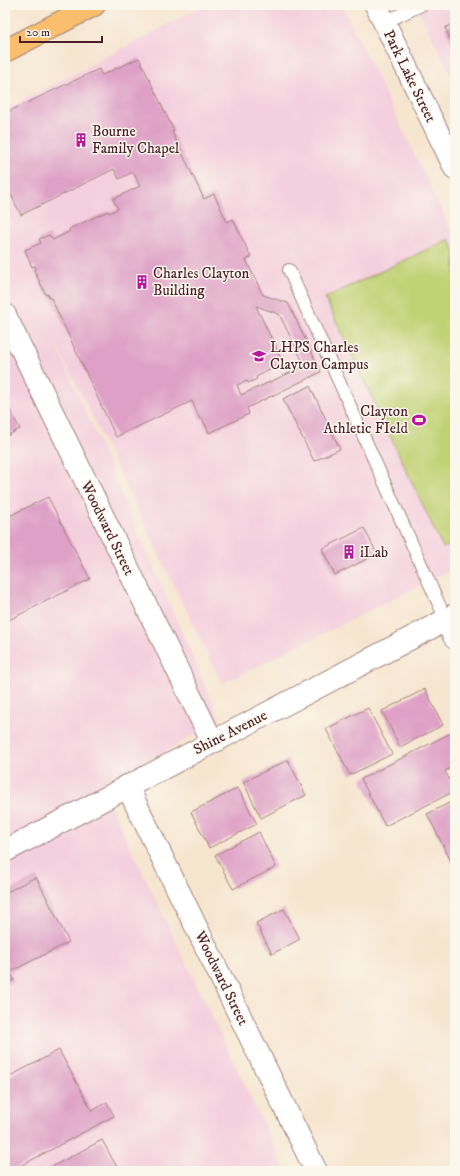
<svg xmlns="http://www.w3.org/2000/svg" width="460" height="1176" font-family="'IM FELL DW Pica',serif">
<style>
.built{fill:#f4cfde}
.green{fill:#c1d275;stroke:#867850}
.building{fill:#dea0c6;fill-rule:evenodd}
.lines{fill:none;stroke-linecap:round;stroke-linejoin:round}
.service-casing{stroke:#a0827d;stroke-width:14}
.minor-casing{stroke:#a0827d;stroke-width:24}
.primary-casing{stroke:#a0827d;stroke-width:24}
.service{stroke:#fff;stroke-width:12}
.minor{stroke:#fff;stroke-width:22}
.primary{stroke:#f9bf6d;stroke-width:22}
.labels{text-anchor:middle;stroke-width:3;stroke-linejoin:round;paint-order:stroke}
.street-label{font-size:15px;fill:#4a1f2b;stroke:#fbf7ec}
.poi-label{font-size:15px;fill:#4a1f2b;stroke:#fbf7ec;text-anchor:start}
</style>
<rect width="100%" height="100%" fill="#fbf7ec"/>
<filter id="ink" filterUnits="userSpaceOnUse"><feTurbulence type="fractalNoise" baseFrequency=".025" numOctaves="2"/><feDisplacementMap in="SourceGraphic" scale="8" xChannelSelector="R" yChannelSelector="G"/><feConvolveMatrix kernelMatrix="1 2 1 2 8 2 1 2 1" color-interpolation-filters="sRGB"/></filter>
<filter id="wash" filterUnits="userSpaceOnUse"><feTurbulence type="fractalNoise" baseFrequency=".012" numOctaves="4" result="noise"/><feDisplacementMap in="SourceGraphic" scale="16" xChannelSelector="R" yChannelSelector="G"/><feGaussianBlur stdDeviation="0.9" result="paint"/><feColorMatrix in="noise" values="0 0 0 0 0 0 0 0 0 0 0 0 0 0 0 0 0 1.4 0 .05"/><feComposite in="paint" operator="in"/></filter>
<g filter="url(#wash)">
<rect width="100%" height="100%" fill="#f6e5cf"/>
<g class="built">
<path d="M205,5h137l113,233v330l-233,116 -171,-351 169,387 -118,68 184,383h-281v-1061z"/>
<path d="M416,5h39v65l-5,3z"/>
</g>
<path class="green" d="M449,239l6,13v291l-12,5 -118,-250z"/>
<g id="blocks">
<g class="building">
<path d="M455,23v26l-10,-21z"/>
<path d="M139,58l35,73 -2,1 32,67 10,-5 13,28 6,-3 18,38 -5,3 17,35 25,8 33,69 -74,36 2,6 -40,19 -7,-15 -2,1 -8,-18 -76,36 -65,-139 -1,1 -2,-5 -2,1 -12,-25 2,-1 -1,-3 -3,1 -7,-17 16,-7 -2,-4 10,-4 4,5 17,-9 -1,-2 39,-18 1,2 9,-4 -5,-10 27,-13 -7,-14 -14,7 -5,-10 -93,46 -10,-20 -6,3v-85l94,-44 3,6zM256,306l23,8 26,52 -64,29 -4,-10 10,-4 1,2 9,-4 -1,-2 27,-14z"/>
<path d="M310,386l30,63 -26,12 -31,-62z"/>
<path d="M5,401l15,28 -15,8z"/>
<path d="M48,497l42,82 -85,43v-104z"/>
<path d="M364,528l13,26 -42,21 -13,-26z"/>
<path d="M425,689l18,36 -43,22 -18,-36z"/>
<path d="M368,708l24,46 -42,21 -24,-46z"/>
<path d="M451,733l4,9v24l-10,5 10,20 -70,35 -24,-47z"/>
<path d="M288,760l18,35 -45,23 -18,-36z"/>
<path d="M238,788l19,36 -48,24 -18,-36z"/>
<path d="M455,800v62l-3,1 -25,-49z"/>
<path d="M259,832l17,35 -43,22 -18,-34z"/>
<path d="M36,877l33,65 -59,30 4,8 -9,5v-92z"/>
<path d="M284,909l16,30 -28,15 -16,-31z"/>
<path d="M59,1050l33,61 15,-9 7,14 -103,55h-6v-92z"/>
<path d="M102,1140l17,31h-75z"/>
</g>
</g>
</g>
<g filter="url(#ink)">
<use href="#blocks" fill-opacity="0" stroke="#a0827d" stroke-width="1"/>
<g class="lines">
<defs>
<g id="service">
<path d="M385,22l36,-17"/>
<path d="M289,270l157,350"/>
</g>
<g id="minor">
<path d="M376,5l79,163"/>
<path d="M5,315l207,426"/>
<path d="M446,620l9,18"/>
<path d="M127,786l189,385"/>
<path d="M5,851l450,-236"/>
</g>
<path id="primary" d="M5,51l89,-46"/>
</defs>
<use href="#service" class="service-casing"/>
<use href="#minor" class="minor-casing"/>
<use href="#primary" class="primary-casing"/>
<use href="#service" class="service"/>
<use href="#minor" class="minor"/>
<use href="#primary" class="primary"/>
</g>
</g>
<defs>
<symbol id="building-bare" viewBox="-9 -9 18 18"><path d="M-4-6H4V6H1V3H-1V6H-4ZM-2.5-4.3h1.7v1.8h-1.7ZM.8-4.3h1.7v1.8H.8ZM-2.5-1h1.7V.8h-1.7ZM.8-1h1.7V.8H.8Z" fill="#b5179e" stroke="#fbf7ec" stroke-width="2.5" paint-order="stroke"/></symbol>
<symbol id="school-bare" viewBox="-9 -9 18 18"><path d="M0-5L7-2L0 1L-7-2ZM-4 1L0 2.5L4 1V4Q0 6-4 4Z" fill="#b5179e" stroke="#fbf7ec" stroke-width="2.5" paint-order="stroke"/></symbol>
<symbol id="stadium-bare" viewBox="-9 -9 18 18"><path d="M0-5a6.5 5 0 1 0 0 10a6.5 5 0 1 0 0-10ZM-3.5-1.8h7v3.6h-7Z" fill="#b5179e" stroke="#fbf7ec" stroke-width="2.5" paint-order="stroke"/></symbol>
</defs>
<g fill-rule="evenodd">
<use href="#building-bare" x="71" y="130" width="20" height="20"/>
<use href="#building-bare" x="132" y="272" width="20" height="20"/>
<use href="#school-bare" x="249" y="346" width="20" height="20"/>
<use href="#stadium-bare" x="409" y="410" width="20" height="20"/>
<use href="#building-bare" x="339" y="542" width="20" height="20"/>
</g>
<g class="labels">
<g class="street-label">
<text transform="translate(410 76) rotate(64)" y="5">Park Lake Street</text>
<text transform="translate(108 528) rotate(64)" y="5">Woodward Street</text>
<text transform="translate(230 732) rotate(-27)" y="5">Shine Avenue</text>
<text transform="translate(222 978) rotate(64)" y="5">Woodward Street</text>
</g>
<g class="poi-label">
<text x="92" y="136">Bourne<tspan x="92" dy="17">Family Chapel</tspan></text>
<text x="153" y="278">Charles Clayton<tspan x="153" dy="17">Building</tspan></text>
<text x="270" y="352">LHPS Charles<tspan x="270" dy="17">Clayton Campus</tspan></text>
<text x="408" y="416" text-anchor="end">Clayton<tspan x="408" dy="17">Athletic FIeld</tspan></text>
<text x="360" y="557">iLab</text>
</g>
</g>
<rect width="460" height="1176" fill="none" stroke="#fbf7ec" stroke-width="20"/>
<path d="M20 36v6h82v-6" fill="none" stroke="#4a1f2b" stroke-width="2"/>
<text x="26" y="36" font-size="12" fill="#4a1f2b" stroke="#fbf7ec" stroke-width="3" paint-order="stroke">20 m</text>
</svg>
